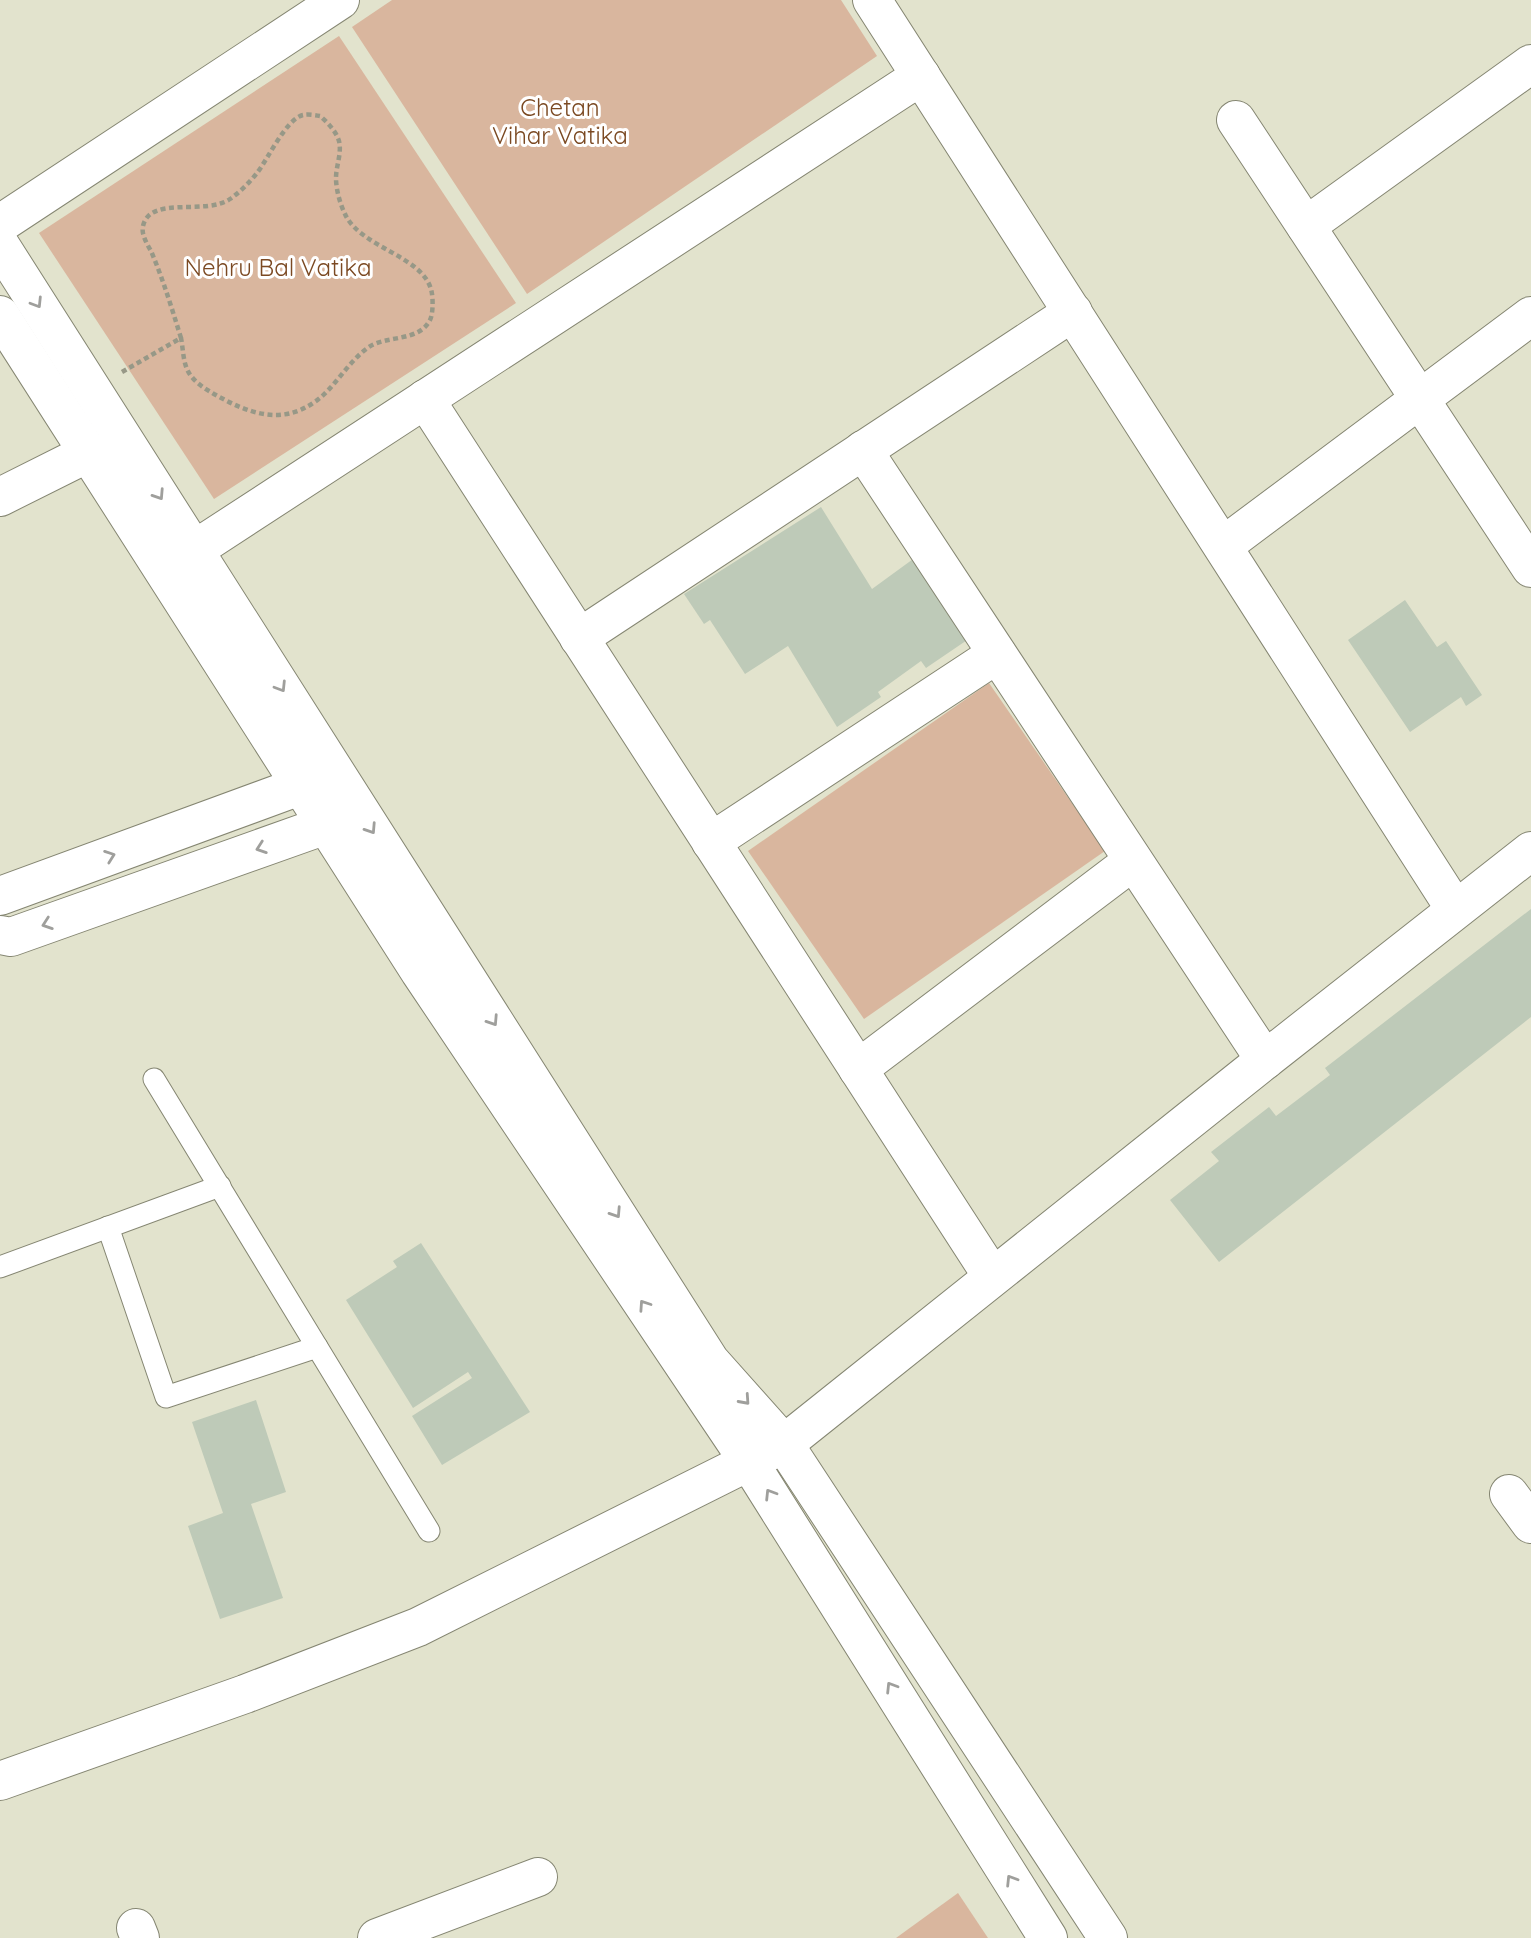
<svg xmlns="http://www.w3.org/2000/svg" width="1531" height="1938" font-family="Quicksand,sans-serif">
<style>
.green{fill:#d9b69e}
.building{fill:#becab8}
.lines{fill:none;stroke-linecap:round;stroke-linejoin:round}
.service-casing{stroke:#858672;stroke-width:23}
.minor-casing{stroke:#858672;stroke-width:40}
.secondary-casing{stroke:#858672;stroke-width:40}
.path{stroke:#979887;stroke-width:4.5;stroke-dasharray:5 3.5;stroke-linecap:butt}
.service{stroke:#fff;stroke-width:21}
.minor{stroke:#fff;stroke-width:38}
.secondary{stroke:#fff;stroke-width:38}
.oneway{stroke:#9f9f9c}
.labels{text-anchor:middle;stroke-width:6;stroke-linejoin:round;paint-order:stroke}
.park-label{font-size:24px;fill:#7b4922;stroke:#fff}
</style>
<rect width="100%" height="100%" fill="#e2e3cd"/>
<g class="green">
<path d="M392,0h449l36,56 -350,238 -175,-267z"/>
<path d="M339,36l177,267 -302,196 -175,-266z"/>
<path d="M989,683l116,168 -241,168 -116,-168z"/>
<path d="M958,1893l30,45h-92z"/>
</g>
<g class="building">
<path d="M821,507l51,82 48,-35 56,80 -50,34 -5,-7 -43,31 3,5 -44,30 -49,-81 -43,28 -35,-54 -6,4 -20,-30z"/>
<path d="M1405,600l32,47 9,-6 36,54 -16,11 -5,-9 -51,35 -62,-92z"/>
<path d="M1531,909v108l-312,245 -49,-62 49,-39 -8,-9 58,-45 7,9 54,-41 -5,-7z"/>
<path d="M421,1243l109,169 -88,53 -30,-49 60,-38 -4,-6 -55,36 -67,-108 51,-33 -4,-6z"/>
<path d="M256,1400l30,92 -35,12 32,94 -63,21 -32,-93 35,-13 -31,-91z"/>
</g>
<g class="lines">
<defs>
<g id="service">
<path d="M154,1079l275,452"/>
<path d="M108,1227l58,170 151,-50"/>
<path d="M0,1267l220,-81"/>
</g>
<g id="minor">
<path d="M872,0l583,909"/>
<path d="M1236,120l295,448"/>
<path d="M0,224l340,-224"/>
<path d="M1306,226l225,-162"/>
<path d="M425,399l567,877"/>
<path d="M863,450l402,610"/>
<path d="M0,497l88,-44"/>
<path d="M1223,546l308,-230"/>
<path d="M194,550l727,-474"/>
<path d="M579,638l494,-326"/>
<path d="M711,842l286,-188"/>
<path d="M858,1069l275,-208"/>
<path d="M1509,1494l22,30"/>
<path d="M0,1781l245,-87 173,-67 366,-183 481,-384 266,-209"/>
<path d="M136,1928l4,10"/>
<path d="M377,1938l161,-61"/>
</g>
<g id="secondary">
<path d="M0,245l710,1116 74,83 324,494"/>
<path d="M0,315l420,657 329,490 299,476"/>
<path d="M0,896l300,-110"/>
<path d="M0,935l11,2 315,-112"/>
</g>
</defs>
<use href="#service" class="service-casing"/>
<use href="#minor" class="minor-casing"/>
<use href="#secondary" class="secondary-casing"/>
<path class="path" d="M122,372l59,-34c-9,-29 -18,-59 -30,-87 -4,-7 -10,-17 -8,-25 7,-31 62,-10 87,-27 10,-7 19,-16 27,-26 11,-14 29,-54 46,-58 5,-1 12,0 17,1 7,6 16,15 19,25 3,12 -3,25 -3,37 0,11 4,26 9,36 16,35 82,42 87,80 1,7 1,20 -2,26 -11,22 -43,15 -61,27 -22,15 -35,43 -56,56 -34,23 -67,9 -99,-9 -10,-6 -22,-13 -27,-25 -4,-9 -4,-21 -6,-31"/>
<use href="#service" class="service"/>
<use href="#minor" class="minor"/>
<use href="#secondary" class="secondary"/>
</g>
<defs><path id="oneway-chevron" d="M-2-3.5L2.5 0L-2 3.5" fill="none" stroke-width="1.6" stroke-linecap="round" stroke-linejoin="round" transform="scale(1.75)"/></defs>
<g class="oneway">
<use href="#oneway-chevron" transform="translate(37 303) rotate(58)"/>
<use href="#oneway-chevron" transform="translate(159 495) rotate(57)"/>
<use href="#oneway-chevron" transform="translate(281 687) rotate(58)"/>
<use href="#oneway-chevron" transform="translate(371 829) rotate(57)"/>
<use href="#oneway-chevron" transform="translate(261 848) rotate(161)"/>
<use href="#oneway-chevron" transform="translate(110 856) rotate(-20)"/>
<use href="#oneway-chevron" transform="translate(47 924) rotate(161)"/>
<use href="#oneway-chevron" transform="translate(493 1021) rotate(57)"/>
<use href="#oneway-chevron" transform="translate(616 1213) rotate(57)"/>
<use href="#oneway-chevron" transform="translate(644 1305) rotate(-124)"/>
<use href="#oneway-chevron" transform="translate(745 1400) rotate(48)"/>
<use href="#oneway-chevron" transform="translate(770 1494) rotate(-122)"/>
<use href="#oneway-chevron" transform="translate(891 1687) rotate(-122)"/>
<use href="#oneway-chevron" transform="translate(1011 1880) rotate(-122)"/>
</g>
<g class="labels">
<g class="park-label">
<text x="560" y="116">Chetan<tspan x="560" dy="28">Vihar Vatika</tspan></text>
<text x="278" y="276">Nehru Bal Vatika</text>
</g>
</g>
</svg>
